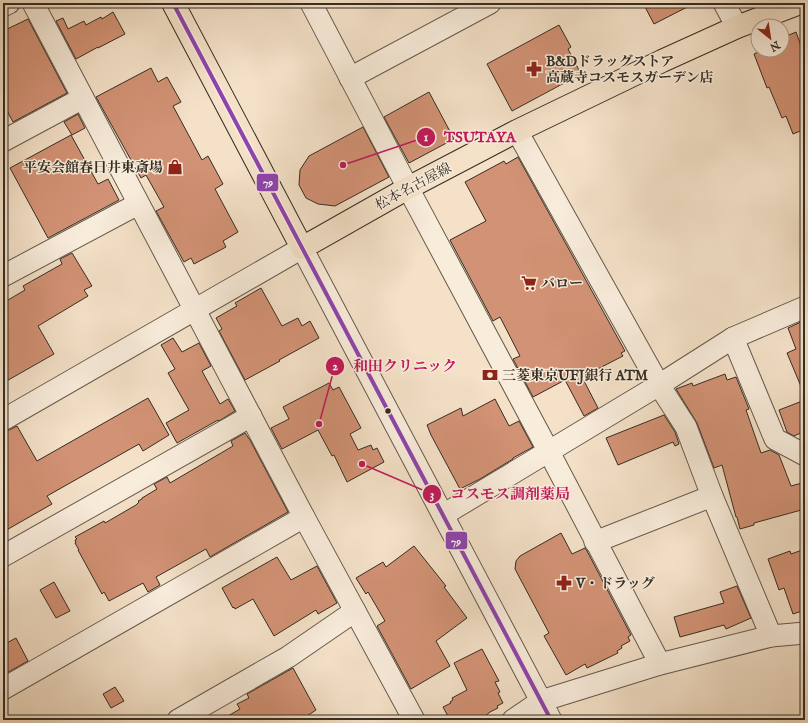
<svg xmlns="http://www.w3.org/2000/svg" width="808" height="723" font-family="'IM FELL English','Noto Serif JP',serif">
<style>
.building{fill:#d29275;stroke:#352d23}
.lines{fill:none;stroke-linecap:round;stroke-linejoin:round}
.minor-casing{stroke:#655a4c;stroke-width:23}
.major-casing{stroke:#352d23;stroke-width:24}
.minor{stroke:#f8ecdb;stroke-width:21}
.major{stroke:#f4e1c8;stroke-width:22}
.bus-1-casing{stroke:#f8ecdb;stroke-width:7}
.bus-1{stroke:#8e44ad;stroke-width:4}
.bus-dot{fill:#352d23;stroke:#f8ecdb;stroke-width:1.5}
.labels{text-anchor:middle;stroke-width:3;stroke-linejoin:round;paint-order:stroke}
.poi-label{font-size:14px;font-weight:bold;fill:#352d23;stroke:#f8ecdb;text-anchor:start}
.street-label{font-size:14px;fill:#352d23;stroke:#f8ecdb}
.leader{fill:none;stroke:#c2185b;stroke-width:1.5}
.callout-dot{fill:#c2185b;stroke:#f8ecdb;stroke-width:1.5}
.mark-label{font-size:12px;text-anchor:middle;font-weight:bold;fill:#fff}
.callout-label{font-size:15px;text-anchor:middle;font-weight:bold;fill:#c2185b;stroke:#f8ecdb;stroke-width:3;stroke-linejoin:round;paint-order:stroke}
.line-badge{stroke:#f8ecdb;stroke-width:1.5}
.badge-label{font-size:11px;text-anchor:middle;font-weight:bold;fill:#fff}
</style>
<rect width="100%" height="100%" fill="#f4e1c8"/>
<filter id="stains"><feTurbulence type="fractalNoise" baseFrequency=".005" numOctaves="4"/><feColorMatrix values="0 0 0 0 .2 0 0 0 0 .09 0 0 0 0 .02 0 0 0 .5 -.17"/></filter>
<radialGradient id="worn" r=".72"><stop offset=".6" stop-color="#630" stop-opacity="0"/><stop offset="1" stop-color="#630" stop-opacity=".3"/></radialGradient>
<g class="building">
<path d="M643,3h52l-41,21z"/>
<path d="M113,12l12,22 -27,14v-1l-22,12 -20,-38 7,-3 5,11 16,-8 2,4 15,-8 1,2z"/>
<path d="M28,19l39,74 -54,29 -10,-19v-72z"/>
<path d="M559,25l12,22 -3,2 13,25 -69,37 -25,-47z"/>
<path d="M796,32l9,25v72l-12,5 -7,-18 -4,2 -13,-31 -2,1 -13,-34 9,-4h19v-12z"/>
<path d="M151,68l7,14 9,-5 14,25 -8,4 29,54 6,-4 15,28 -8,5 23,43 -15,9 3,6 -32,17 -3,-6 -7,4 -28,-51 8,-4 -18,-32 -5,3 -45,-81z"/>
<path d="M429,92l25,47 -45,24 -25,-46z"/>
<path d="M78,114l7,14 -13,7 -8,-13z"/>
<path d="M363,127l26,50 -54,29 -17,-2 -12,-6 -7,-13 1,-15 9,-14z"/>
<path d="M71,135l27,49 10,-5 11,21 -71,38 -38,-70z"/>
<path d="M518,157l107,194 -4,2 2,3 -41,21 16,31 -14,8 -19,-36 -32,17 -20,-38 7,-3 -20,-39 -7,4 -43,-81 36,-19 -21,-39 39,-21 2,3z"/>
<path d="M72,253l20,33 -8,4 4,6 -50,30 16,28 -51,29v-80l22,-13 -2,-4 39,-22 -2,-5z"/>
<path d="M261,288l21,38 16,-8 4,8 8,-5 9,17 -40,22 1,1 -35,19 -26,-49 3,-2 -6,-11 21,-12 -2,-3z"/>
<path d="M805,320v76l-18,-43 9,-4 -8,-21z"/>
<path d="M173,338l9,14 17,-9 12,23 -9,5 18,33 8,-5 7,12 -16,10 -1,-1 -41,23 -11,-20 23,-13 -21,-37 7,-4 -14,-24z"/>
<path d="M725,374l2,6 9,-3 13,32 -3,1 15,43 9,-3 9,5 12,31 11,-3 3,12v14l-51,14v2l-14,4 -3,-12h-1l-14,-52 -8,3 -17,-45 -21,-34 16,-6 1,3z"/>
<path d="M329,383l4,7 6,-3 22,41 -11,6 8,16 13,-5 2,5 4,-2 7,14 -37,20 -13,-27 -2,1 -14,-26 -36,19 -11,-21 18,-9 -6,-12z"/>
<path d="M148,398l21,37 -26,16 -4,-7 -92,52 5,8 -49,28v-100l6,-2 8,-4 20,35z"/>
<path d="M495,399l14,27 10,-5 14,26 -20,11v1l-33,20 -20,10 -29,-54 -4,-10 34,-17 2,8z"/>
<path d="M805,400v31l-11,5 -7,-4 -8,-22z"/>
<path d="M664,415l11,17 4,12 -4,2 -2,-4 -55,23 -12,-27z"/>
<path d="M245,433l5,7 38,72 -78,45 -4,-8 -16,9 -34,19 4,8 -12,7 -5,-9 -34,18 -5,-9 -2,2 -24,-44h1l-4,-7h1l-1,-3 2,-1 -2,-2 29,-16 1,2 31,-18 3,-3 -1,-1 4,-2v-1l15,-9 -3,-5 13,-7 3,6 63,-37 -2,-5z"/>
<path d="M561,533l11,21 13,-6 2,3 44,84 -3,2 2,4 -9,5 1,2 -5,3 1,2 -31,15 -2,-4 -19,11 -22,-39 5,-3 -34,-64 1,-8 4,-5z"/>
<path d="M414,546l32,40 -2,1 23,31 -31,23 14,25 -39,23 -34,-63 8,-5 -17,-29 -2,2 -10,-16 27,-16 3,5z"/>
<path d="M805,549v61l-12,4 -9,-26 -5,2 -11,-31 22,-8 1,3z"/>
<path d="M277,557l14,23 26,-14 20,37 -19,11 -2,-4 -42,26 -21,-37 -18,10 -1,-2 -1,1 -11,-20z"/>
<path d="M54,582l16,29 -14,7 -16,-28z"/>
<path d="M737,586l14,32 -25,11 -2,-4 -44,12 -6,-20 50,-14 -4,-11z"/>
<path d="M16,638l12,23 -25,14v-30z"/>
<path d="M482,649l17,32 -4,1 5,10 -2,1 5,10 -6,3 1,2 -8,4 -10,8h-30l-7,-13 8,-4 -1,-1 3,-2 -1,-2 15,-8 -13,-27z"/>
<path d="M293,668l23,42 -9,6 3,4h-89l19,-11 -3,-5 12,-6 -2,-4z"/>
<path d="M115,687l9,14 -13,7 -8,-14z"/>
</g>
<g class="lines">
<defs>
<g id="minor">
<path d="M33,3l271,514 110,203"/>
<path d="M311,3l97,185 141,264 111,212"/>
<path d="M724,3l13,24"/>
<path d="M3,6l6,-3"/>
<path d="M350,78l140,-75"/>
<path d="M517,131l142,254 27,42 26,69 59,140"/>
<path d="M3,141l80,-43"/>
<path d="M3,276l135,-72"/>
<path d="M733,338l42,101 30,16"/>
<path d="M3,420l299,-172 249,472"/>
<path d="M443,515l216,-130 74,-47 72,-31"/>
<path d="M595,542l117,-46"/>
<path d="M3,556l248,-140"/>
<path d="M3,689l301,-172"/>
<path d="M178,720l110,-63 67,-46"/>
<path d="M513,720l28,-19 119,-37 111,-28 34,-3"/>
</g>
<path id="major" d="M173,3l129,245 106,-60 109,-57 145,-70 75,-34 63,-24"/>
</defs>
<use href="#minor" class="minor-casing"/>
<use href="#major" class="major-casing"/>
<use href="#minor" class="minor"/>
<use href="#major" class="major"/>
<defs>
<path id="bus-1" d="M173,3l378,717"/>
</defs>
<use href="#bus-1" class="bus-1-casing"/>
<use href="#bus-1" class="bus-1"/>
</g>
<defs>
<symbol id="pharmacy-bare" viewBox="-9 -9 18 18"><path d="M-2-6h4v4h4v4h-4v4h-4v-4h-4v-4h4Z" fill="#8f2418" stroke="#f8ecdb" stroke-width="2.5" paint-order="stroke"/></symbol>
<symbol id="shop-bare" viewBox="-9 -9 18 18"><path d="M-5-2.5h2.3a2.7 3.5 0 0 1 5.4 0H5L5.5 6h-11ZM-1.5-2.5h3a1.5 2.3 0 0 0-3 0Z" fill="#8f2418" stroke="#f8ecdb" stroke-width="2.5" paint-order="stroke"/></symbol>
<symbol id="supermarket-bare" viewBox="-9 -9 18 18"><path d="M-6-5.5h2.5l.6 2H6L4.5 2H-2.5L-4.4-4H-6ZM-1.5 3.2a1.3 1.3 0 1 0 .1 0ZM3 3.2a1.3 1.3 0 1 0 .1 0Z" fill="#8f2418" stroke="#f8ecdb" stroke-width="2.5" paint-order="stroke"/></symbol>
<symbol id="bank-bare" viewBox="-9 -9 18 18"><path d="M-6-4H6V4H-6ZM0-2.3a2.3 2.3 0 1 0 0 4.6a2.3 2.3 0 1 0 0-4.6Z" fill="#8f2418" stroke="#f8ecdb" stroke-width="2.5" paint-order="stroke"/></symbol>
</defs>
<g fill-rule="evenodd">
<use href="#pharmacy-bare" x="523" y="58" width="22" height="22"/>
<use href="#shop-bare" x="164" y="156" width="22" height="22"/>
<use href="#supermarket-bare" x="518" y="272" width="22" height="22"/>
<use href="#bank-bare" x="479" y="364" width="22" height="22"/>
<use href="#pharmacy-bare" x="553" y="572" width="22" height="22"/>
</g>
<circle class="bus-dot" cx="388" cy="411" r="3.5"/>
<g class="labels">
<g class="poi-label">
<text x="546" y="66">B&amp;Dドラッグストア<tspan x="546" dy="16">高蔵寺コスモスガーデン店</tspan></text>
<text x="163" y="172" text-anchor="end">平安会館春日井東斎場</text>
<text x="541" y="288">バロー</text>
<text x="502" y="380">三菱東京UFJ銀行 ATM</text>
<text x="576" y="588">V・ドラッグ</text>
</g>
<g class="street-label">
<text transform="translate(413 186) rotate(-28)" y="5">松本名古屋線</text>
</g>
</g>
<path class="leader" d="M343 165L426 137M319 424L335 366M362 464L432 494"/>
<g class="callout-dot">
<circle cx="343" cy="165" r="4"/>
<circle cx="319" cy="424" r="4"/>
<circle cx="362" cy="464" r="4"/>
<circle cx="426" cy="137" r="10"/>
<circle cx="335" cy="366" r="10"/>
<circle cx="432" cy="494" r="10"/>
</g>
<g class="mark-label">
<text x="426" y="141">1</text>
<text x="335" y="370">2</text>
<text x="432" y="498">3</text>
</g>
<g class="callout-label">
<text x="480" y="142">TSUTAYA</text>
<text x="405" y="371">和田クリニック</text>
<text x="510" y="499">コスモス調剤薬局</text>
</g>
<g class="line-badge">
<rect x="256" y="173" width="23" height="19" rx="4" fill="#8e44ad"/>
<rect x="445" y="531" width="23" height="19" rx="4" fill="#8e44ad"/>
</g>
<g class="badge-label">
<text x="268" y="186">79</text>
<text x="456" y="545">79</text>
</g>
<rect width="808" height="723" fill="none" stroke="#f4e1c8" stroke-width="16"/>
<rect x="4" y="4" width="800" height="715" fill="none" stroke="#352d23" stroke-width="2"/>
<rect x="8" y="8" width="792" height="707" fill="none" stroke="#352d23"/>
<g transform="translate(770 38) rotate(150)"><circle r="19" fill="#f8ecdb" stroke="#aaa091"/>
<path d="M0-3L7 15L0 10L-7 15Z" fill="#8f2418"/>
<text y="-6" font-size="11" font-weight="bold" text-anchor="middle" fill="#352d23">N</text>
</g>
<rect width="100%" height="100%" filter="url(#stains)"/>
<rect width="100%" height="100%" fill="url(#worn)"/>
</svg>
